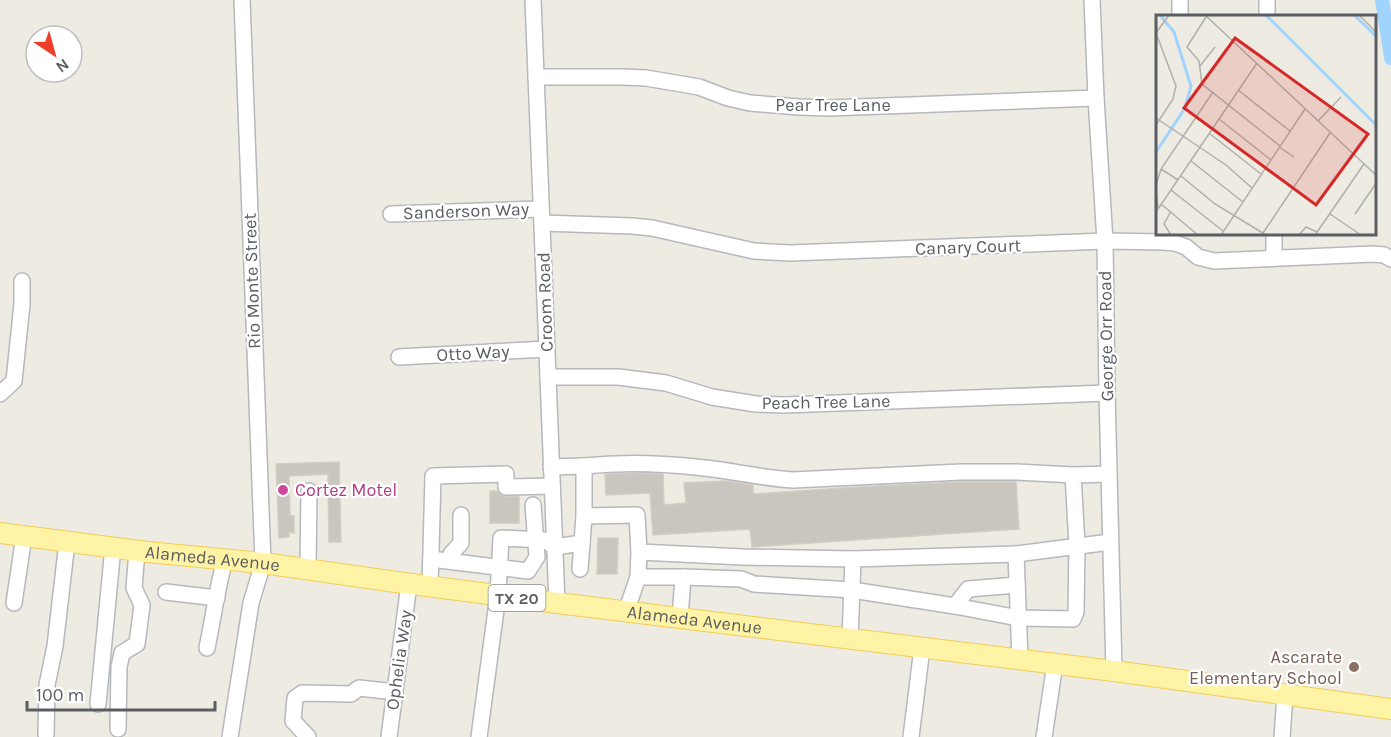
<svg xmlns="http://www.w3.org/2000/svg" width="1391" height="737" font-family="Karla,sans-serif">
<style>
.lines{fill:none;stroke-linecap:round;stroke-linejoin:round}
.canal{stroke:#a1d3ff;stroke-width:14}
.building{fill:#c8c6bf;stroke:#d2cdc0;stroke-width:1.5}
.minor-casing{stroke:#b5b8bd;stroke-width:18}
.major-casing{stroke:#f4cc55;stroke-width:22}
.minor{stroke:#fff;stroke-width:15}
.major{stroke:#fff3a6;stroke-width:20}
.hotel-dot{fill:#d1479c;stroke:#fff;stroke-width:2}
.education-dot{fill:#8d6e63;stroke:#fff;stroke-width:2}
.labels{text-anchor:middle;stroke-width:4.5;stroke-linejoin:round;paint-order:stroke}
.shield{fill:#fff;stroke:#8c8e92;stroke-width:1.5}
.shield-label{font-size:16px;font-weight:bold;fill:#5a5e63}
.street-label{font-size:18px;fill:#5a5e63;stroke:#fff}
.hotel-label{font-size:18px;fill:#b23c85;stroke:#fff;text-anchor:start}
.education-label{font-size:18px;fill:#785e54;stroke:#fff;text-anchor:end}
.inset-river{fill:none;stroke:#a1d3ff;stroke-width:3}
.inset-road{fill:none;stroke:#afafab;stroke-width:1.5}
.view{fill:#d62828;fill-opacity:0.15;stroke:#d62828;stroke-width:3}
.inset-edge{fill:none;stroke:#5a5e63;stroke-width:3}
</style>
<rect width="100%" height="100%" fill="#eeebe2"/>
<g class="lines">
<path class="canal" d="M1382,0l9,58"/>
</g>
<g class="building">
<path d="M339,462l2,80h-12l-1,-68 -39,2 1,40h4v17l-5,-1v5l-10,1 -3,-74z"/>
<path d="M640,473l23,1 1,31 22,-2 -2,-20 41,-2 28,4v9l105,-7 103,-5h55l3,47 -267,18 -2,-18 -97,6 -3,-42 -44,2 -1,-21z"/>
<path d="M490,491h7l4,4 5,2 13,-1v27h-29z"/>
<path d="M598,538h20l-1,36h-20z"/>
</g>
<g class="lines">
<defs>
<g id="minor">
<path d="M533,0l24,603"/>
<path d="M1092,0l4,98 9,143 2,152 7,278"/>
<path d="M1180,0v16"/>
<path d="M1267,0v16"/>
<path d="M536,77h87l23,1 53,9 29,11 22,5 49,4 30,1 267,-10"/>
<path d="M391,214l150,-5"/>
<path d="M542,223l90,3 20,2 102,23 36,2 315,-12 58,1 12,1 11,4 12,10 16,4 159,-7 11,1 7,4"/>
<path d="M1274,234v24"/>
<path d="M399,357l148,-8"/>
<path d="M548,377h70l48,6 46,14 44,7 28,1 323,-12"/>
<path d="M0,394l14,-13 8,-77v-23"/>
<path d="M584,466c37,-4 75,-3 112,1 33,3 64,11 97,13l168,-8h55l57,3"/>
<path d="M551,467l33,-1v50l53,-1 2,37 104,5 110,2"/>
<path d="M1016,554l94,-12"/>
<path d="M431,559l97,12 9,-14 -4,-52"/>
<path d="M451,561v-7l10,-11v-28"/>
<path d="M308,569l1,-78"/>
<path d="M580,569l2,-26"/>
<path d="M638,577h45l58,2 13,5 98,6 103,16 63,12 55,1 3,-7 1,-67 -4,-70 36,-1"/>
<path d="M430,587l3,-111 73,-2v13l46,-1"/>
<path d="M166,592l51,6"/>
<path d="M14,603l10,-67"/>
<path d="M955,606l13,-17 49,-4"/>
<path d="M626,612l12,-35 1,-25"/>
<path d="M680,618l3,-41"/>
<path d="M850,639l3,-80 163,-5 4,106"/>
<path d="M207,648c6,-29 10,-59 18,-89"/>
<path d="M98,704l15,-157"/>
<path d="M118,729l1,-62 3,-14 15,-9 5,-39 -8,-17 3,-38"/>
<path d="M46,734l1,-49 8,-39 12,-104"/>
<path d="M230,737l21,-134 12,-40 -21,-563"/>
<path d="M308,737l-15,-16 2,-23 7,-5 49,1 8,-6 36,4"/>
<path d="M389,737l20,-153"/>
<path d="M479,737l19,-142 3,-57 43,2 11,7 27,-4 2,-27"/>
<path d="M911,737l11,-89"/>
<path d="M1044,737l11,-73"/>
<path d="M1282,737l3,-42"/>
</g>
<g id="major">
<path id="s1" d="M0,533l147,19 116,11 126,18 168,22 557,68 277,38"/>
</g>
</defs>
<use href="#minor" class="minor-casing"/>
<use href="#major" class="major-casing"/>
<use href="#minor" class="minor"/>
<use href="#major" class="major"/>
</g>
<circle class="hotel-dot" cx="283" cy="490" r="6"/>
<circle class="education-dot" cx="1354" cy="667" r="6"/>
<g class="labels">
<rect class="shield" x="488.5" y="585" width="57" height="26" rx="4.5"/>
<g class="shield-label">
<text x="517" y="604">TX 20</text>
</g>
<g class="street-label">
<text x="833" y="111">Pear Tree Lane</text>
<text transform="translate(466 211) rotate(-2)" y="6">Sanderson Way</text>
<text transform="translate(968 247) rotate(-2)" y="6">Canary Court</text>
<text transform="translate(252 281) rotate(-92)" y="6">Rio Monte Street</text>
<text transform="translate(545 302) rotate(-92)" y="6">Croom Road</text>
<text transform="translate(1106 336) rotate(-91)" y="6">George Orr Road</text>
<text transform="translate(473 353) rotate(-3)" y="6">Otto Way</text>
<text transform="translate(826 402) rotate(-1)" y="6">Peach Tree Lane</text>
<text dy="6" stroke="none"><textPath href="#s1" startOffset="214">Alameda Avenue</textPath></text>
<text dy="6" stroke="none"><textPath href="#s1" startOffset="700">Alameda Avenue</textPath></text>
<text transform="translate(399 660) rotate(-82)" y="6">Ophelia Way</text>
</g>
<g class="hotel-label">
<text x="295" y="496">Cortez Motel</text>
</g>
<g class="education-label">
<text x="1342" y="663">Ascarate<tspan x="1342" dy="21">Elementary School</tspan></text>
</g>
</g>
<g transform="translate(1156 15)">
<rect width="220" height="220" fill="#eeebe2"/>
<path class="inset-river" d="M110,0l111,111M198,0l23,22M0,137l29,-44 6,-22 -17,-54 -14,-17"/>
<path class="inset-road" d="M49,0l172,161M203,0l18,18M50,2l-19,30 12,14 3,23 78,62M0,18l20,53 -3,13 -17,26M0,18l13,-18M44,51l15,-19M82,75l52,41M0,103l70,47 26,23M63,104l52,41M162,106l23,-24M53,118l52,41M123,132l15,10M35,146l52,41M5,154l17,11M25,161l34,28 51,31M0,170l5,-16 52,-77M0,173l2,20M15,175l52,41M5,189l37,31M0,197l101,-149M174,199l31,21M199,199l22,-32M107,218l67,-100M15,220l-7,-11 7,-13M65,220l84,-126M143,220l7,-8 11,5M159,220l49,-71"/>
<path class="view" d="M79,23l133,96 -52,71 -132,-97z"/>
<rect width="220" height="220" class="inset-edge"/>
</g>
<g transform="translate(54 54) rotate(144)"><circle r="28" fill="#ffffff" stroke="#bdbfc1" stroke-width="1.5"/>
<path d="M0-4.5L10 22L0 15L-10 22Z" fill="#ec3e2a"/>
<text y="-9" font-size="16" font-weight="bold" text-anchor="middle" fill="#5a5e63">N</text>
</g>
<path d="M27 701v9h188v-9" fill="none" stroke="#5a5e63" stroke-width="3"/>
<text x="36" y="701" font-size="18" fill="#5a5e63" stroke="#ffffff" stroke-width="4.5" paint-order="stroke">100 m</text>
</svg>
